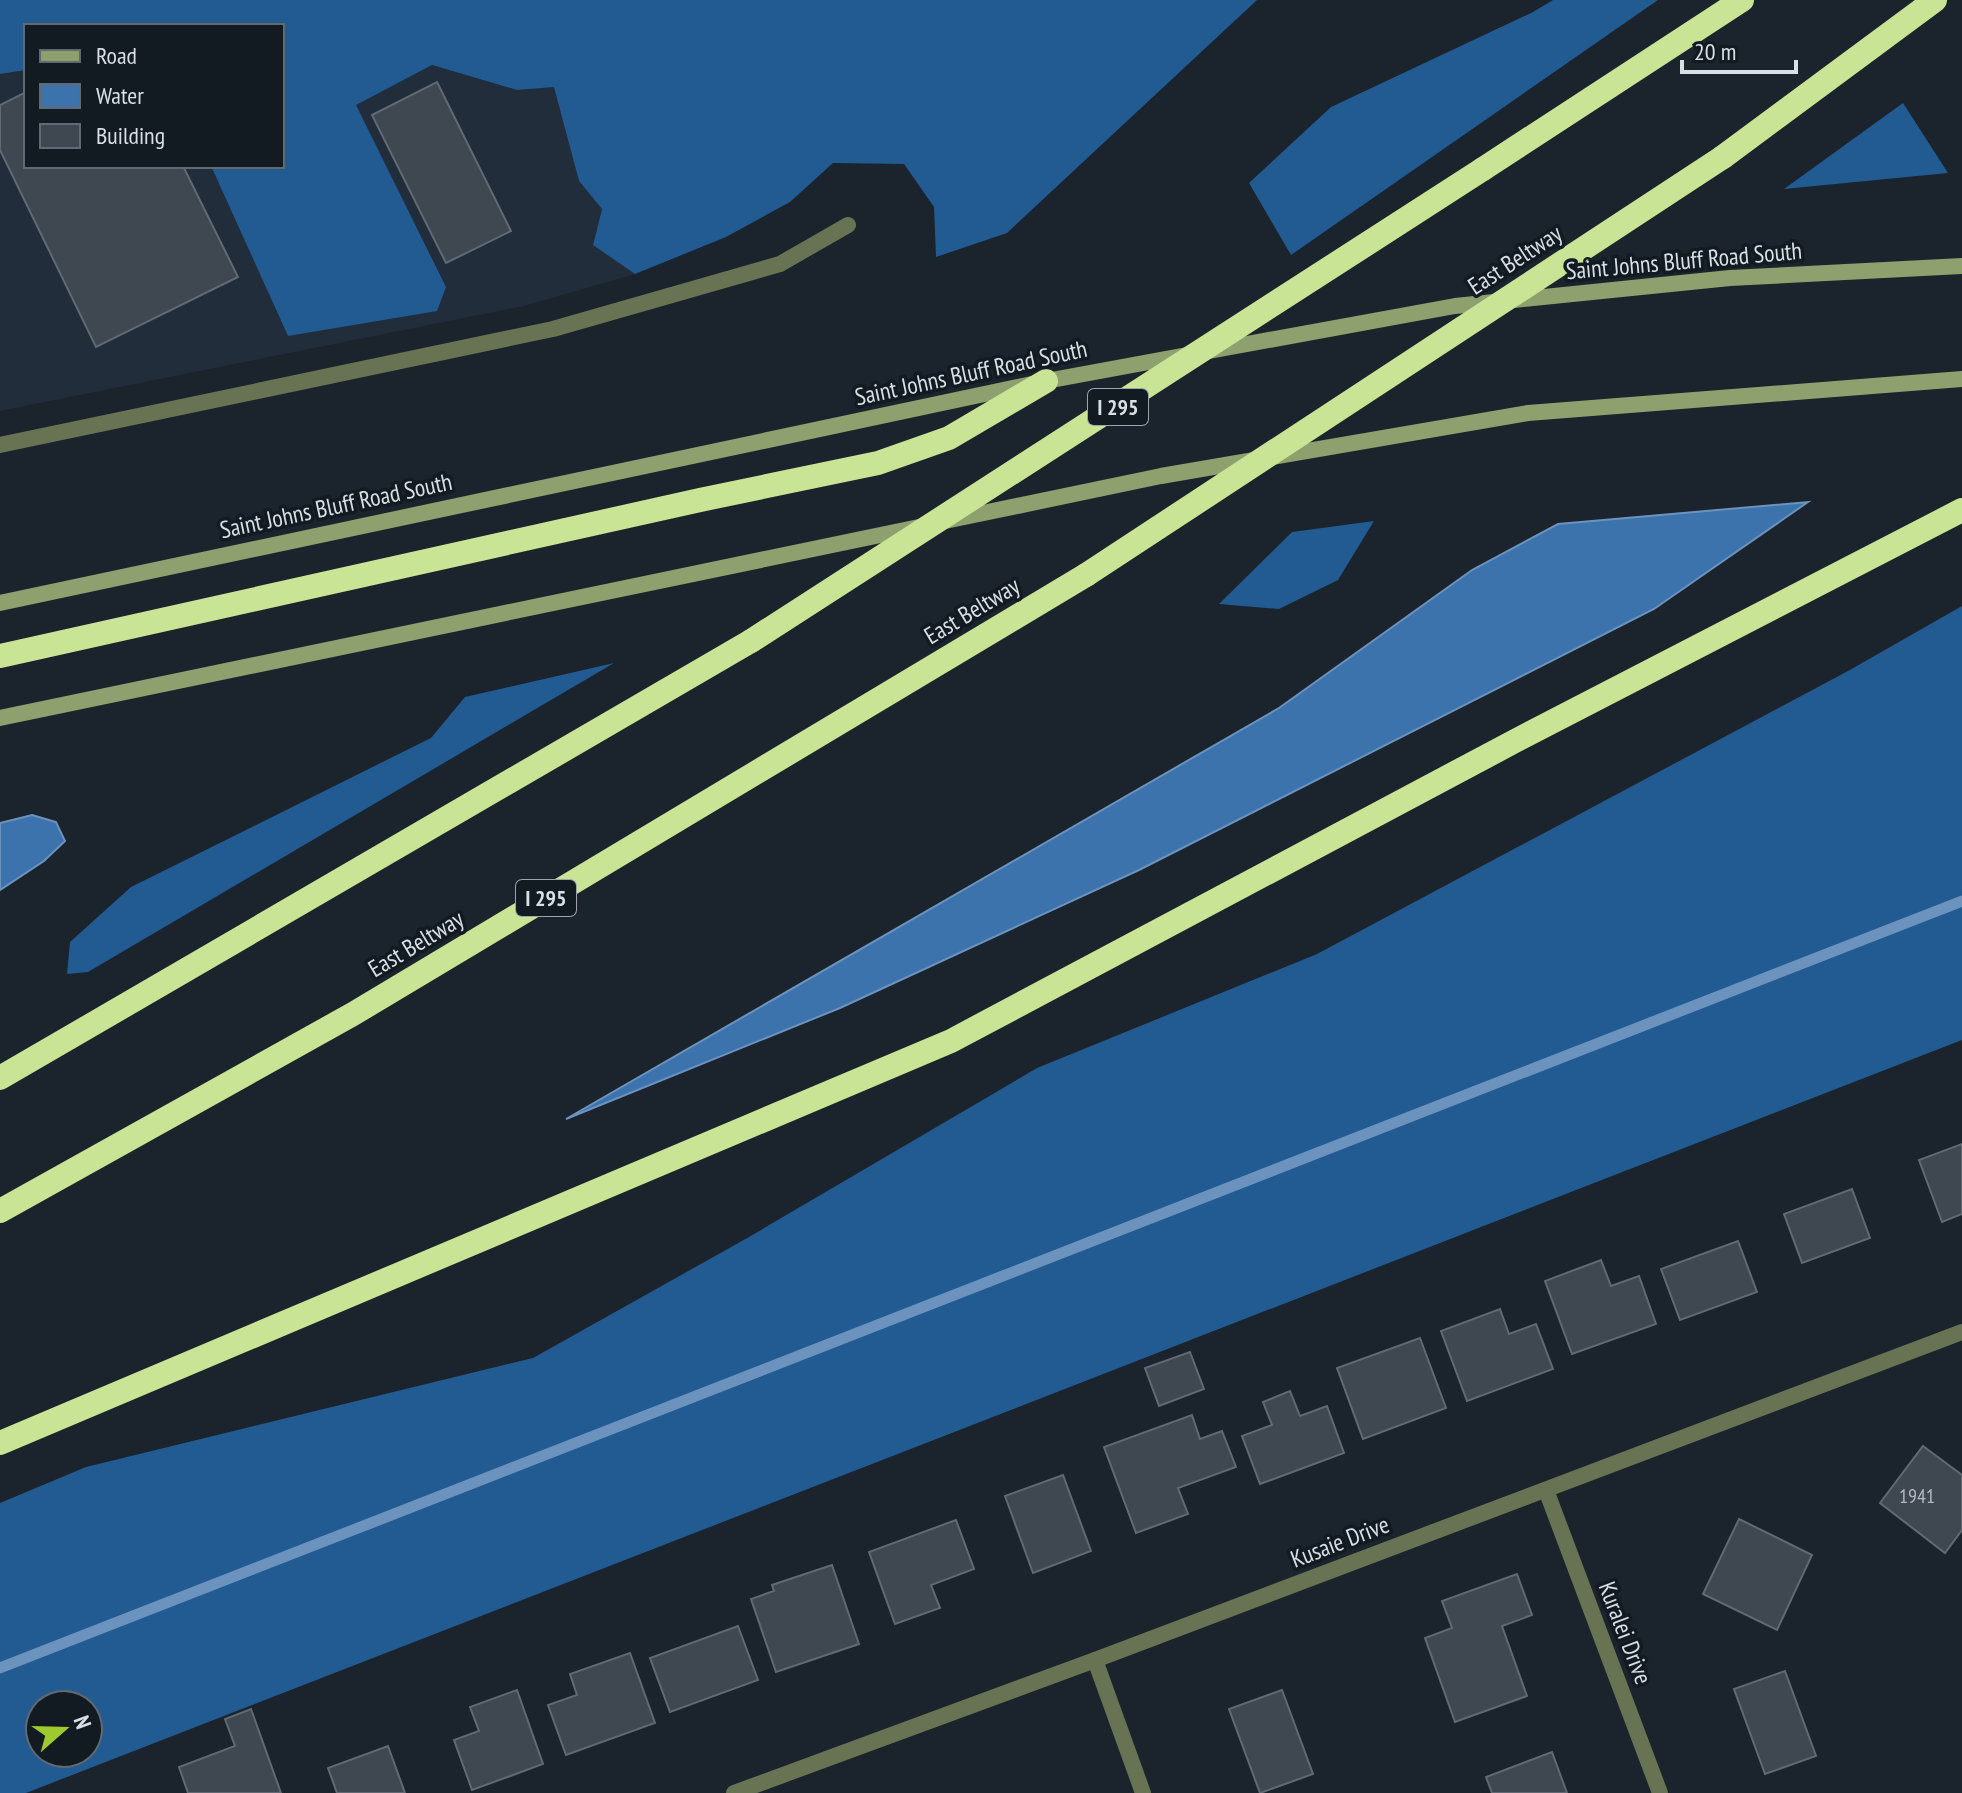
<svg xmlns="http://www.w3.org/2000/svg" width="1962" height="1793" font-family="'PT Sans Narrow',sans-serif">
<style>
.built{fill:#212d3a}
.forest{fill:#225a92;fill-rule:evenodd}
.water{fill:#3c73ad;stroke:#6b93be;stroke-width:2}
.lines{fill:none;stroke-linecap:round;stroke-linejoin:round}
.stream{stroke:#6b93be;stroke-width:11}
.building{fill:#3f4751;stroke:#606974;stroke-width:2}
.service{stroke:#677353;stroke-width:16}
.minor{stroke:#677353;stroke-width:16}
.secondary{stroke:#8ea06e;stroke-width:16}
.motorway{stroke:#c8e494;stroke-width:24}
.motorway-bridge{stroke:#c8e494;stroke-width:24}
.labels{text-anchor:middle;stroke-width:7;stroke-linejoin:round;paint-order:stroke}
.number-label{font-size:20px;fill:#b3b9c0}
.shield{fill:#121a22;stroke:#9ea4aa;stroke-width:2}
.shield-label{font-size:22px;font-weight:bold;fill:#dadfe5}
.street-label{font-size:24px;fill:#dadfe5;stroke:#121a22}
</style>
<rect width="100%" height="100%" fill="#1b232c"/>
<path class="built" d="M432,65l85,25 38,-4 24,95 23,28 -9,35 42,30 -111,32 -524,105v-337l26,-4v96h185l77,170 158,-49 -91,-182z"/>
<g class="forest">
<path d="M0,0h1257l-250,233 -71,24 -2,-50 -30,-43 -71,-1 -43,39 -64,35 -91,37 -42,-29 9,-36 -23,-28 -25,-94 -37,3 -85,-25 -76,40 90,182 -9,24 -149,25 -77,-170h71v-140h-256v44l-26,4z"/>
<path d="M1553,0h105l-367,255 -42,-72 82,-76 202,-95z"/>
<path d="M1903,103l45,70 -164,16z"/>
<path d="M1374,521l-36,59 -59,29 -60,-5 73,-72z"/>
<path d="M1962,606v434l-1936,753h-26v-290l86,-36 447,-109 216,-121 288,-169 280,-114 531,-283zM40,1705h48v48h-48z"/>
<path d="M614,663l-526,309 -21,2 3,-32 61,-55 300,-149 34,-41z"/>
</g>
<g class="water">
<path d="M1808,502l-154,107 -515,261 -299,138 -274,111 713,-411 193,-138 86,-46z"/>
<path d="M32,815l24,7 9,19 -21,20 -44,29v-67z"/>
</g>
<g class="lines">
<path class="stream" d="M0,1668l1962,-767"/>
</g>
<g class="building">
<path d="M437,82l74,149 -65,32 -74,-148z"/>
<path d="M26,92v74h157l55,111 -142,70 -96,-197v-45z"/>
<path d="M1962,1144v70l-20,8 -23,-62z"/>
<path d="M1852,1189l18,49 -68,25 -18,-49z"/>
<path d="M1738,1241l19,51 -77,28 -19,-51z"/>
<path d="M1601,1260l10,26 28,-10 17,48 -84,30 -27,-73z"/>
<path d="M1500,1309l9,25 27,-10 17,45 -86,32 -26,-70z"/>
<path d="M1420,1338l26,70 -83,31 -26,-71z"/>
<path d="M1190,1352l14,37 -45,17 -14,-38z"/>
<path d="M1290,1391l10,25 27,-10 17,47 -84,31 -18,-48 30,-11 -9,-23z"/>
<path d="M1192,1415l8,24 22,-8 14,36 -58,21 10,26 -52,19 -32,-86z"/>
<path d="M1923,1446l39,29v55l-17,23 -65,-50z"/>
<path d="M1063,1475l28,76 -58,22 -28,-77z"/>
<path d="M1739,1519l73,36 -35,75 -74,-36z"/>
<path d="M956,1520l18,49 -43,16 9,23 -45,16 -26,-72z"/>
<path d="M832,1565l27,79 -83,28 -25,-73 23,-8 -2,-6z"/>
<path d="M1517,1574l15,41 -30,11 25,70 -72,26 -30,-84 27,-10 -10,-27z"/>
<path d="M738,1626l20,54 -88,32 -20,-54z"/>
<path d="M630,1653l25,70 -89,32 -18,-50 29,-10 -7,-21z"/>
<path d="M1785,1671l31,85 -51,18 -31,-85z"/>
<path d="M517,1690l26,74 -71,26 -18,-50 25,-9 -9,-24z"/>
<path d="M1282,1690l31,84 -53,19 -31,-84z"/>
<path d="M251,1709l30,84h-93l-9,-26 56,-21 -10,-27z"/>
<path d="M388,1746l17,47h-68l-9,-25z"/>
<path d="M1552,1752l15,41h-75l-6,-16z"/>
</g>
<g class="lines">
<path class="service" d="M0,445l553,-116 227,-65 68,-39"/>
<g class="minor">
<path d="M1546,1490l114,303"/>
<path d="M1095,1660l48,133"/>
<path d="M734,1793l361,-133 867,-328"/>
</g>
<g class="secondary">
<path d="M1209,351l246,-45 275,-28 232,-12"/>
<path d="M945,521l216,-45 367,-63 434,-34"/>
<path d="M0,603l1046,-222 141,-26"/>
<path d="M0,718l919,-191"/>
</g>
<g class="motorway">
<path d="M1723,157l212,-157"/>
<path d="M1483,169l259,-169"/>
<path d="M0,656l700,-156 178,-37 71,-25 97,-57"/>
<path d="M0,1078l751,-437"/>
<path d="M0,1211l353,-197 733,-439"/>
<path d="M0,1443l951,-402 564,-300 447,-231"/>
</g>
<g class="motorway-bridge">
<path d="M1086,575l637,-418"/>
<path d="M751,641l732,-472"/>
</g>
</g>
<g class="labels">
<g class="number-label">
<text x="1917" y="1503">1941</text>
</g>
<g class="shield">
<rect x="1088" y="389" width="60" height="36" rx="6"/>
<rect x="516" y="880" width="60" height="36" rx="6"/>
</g>
<g class="shield-label">
<text x="1118" y="415">I 295</text>
<text x="546" y="906">I 295</text>
</g>
<g class="street-label">
<text transform="translate(1515 260) rotate(-33)" y="8">East Beltway</text>
<text transform="translate(1684 261) rotate(-5)" y="8">Saint Johns Bluff Road South</text>
<text transform="translate(971 373) rotate(-12)" y="8">Saint Johns Bluff Road South</text>
<text transform="translate(336 506) rotate(-12)" y="8">Saint Johns Bluff Road South</text>
<text transform="translate(972 611) rotate(-31)" y="8">East Beltway</text>
<text transform="translate(416 944) rotate(-31)" y="8">East Beltway</text>
<text transform="translate(1340 1542) rotate(-21)" y="8">Kusaie Drive</text>
<text transform="translate(1625 1633) rotate(69)" y="8">Kuralei Drive</text>
</g>
</g>
<rect x="24" y="24" width="260" height="144" fill="#121a22" stroke="#626970" stroke-width="2"/>
<rect x="40" y="50" width="40" height="12" fill="#8ea06e" stroke="#626970" stroke-width="2"/>
<text x="96" y="64" font-size="24" fill="#dadfe5">Road</text>
<rect x="40" y="84" width="40" height="24" fill="#3c73ad" stroke="#626970" stroke-width="2"/>
<text x="96" y="104" font-size="24" fill="#dadfe5">Water</text>
<rect x="40" y="124" width="40" height="24" fill="#3f4751" stroke="#626970" stroke-width="2"/>
<text x="96" y="144" font-size="24" fill="#dadfe5">Building</text>
<g transform="translate(64 1729) rotate(70)"><circle r="38" fill="#121a22" stroke="#626970" stroke-width="2"/>
<path d="M0-6L14 30L0 20L-14 30Z" fill="#9eca2e"/>
<text y="-12" font-size="22" font-weight="bold" text-anchor="middle" fill="#dadfe5">N</text>
</g>
<path d="M1682 60v12h114v-12" fill="none" stroke="#dadfe5" stroke-width="4"/>
<text x="1694" y="60" font-size="24" fill="#dadfe5" stroke="#121a22" stroke-width="6" paint-order="stroke">20 m</text>
</svg>
